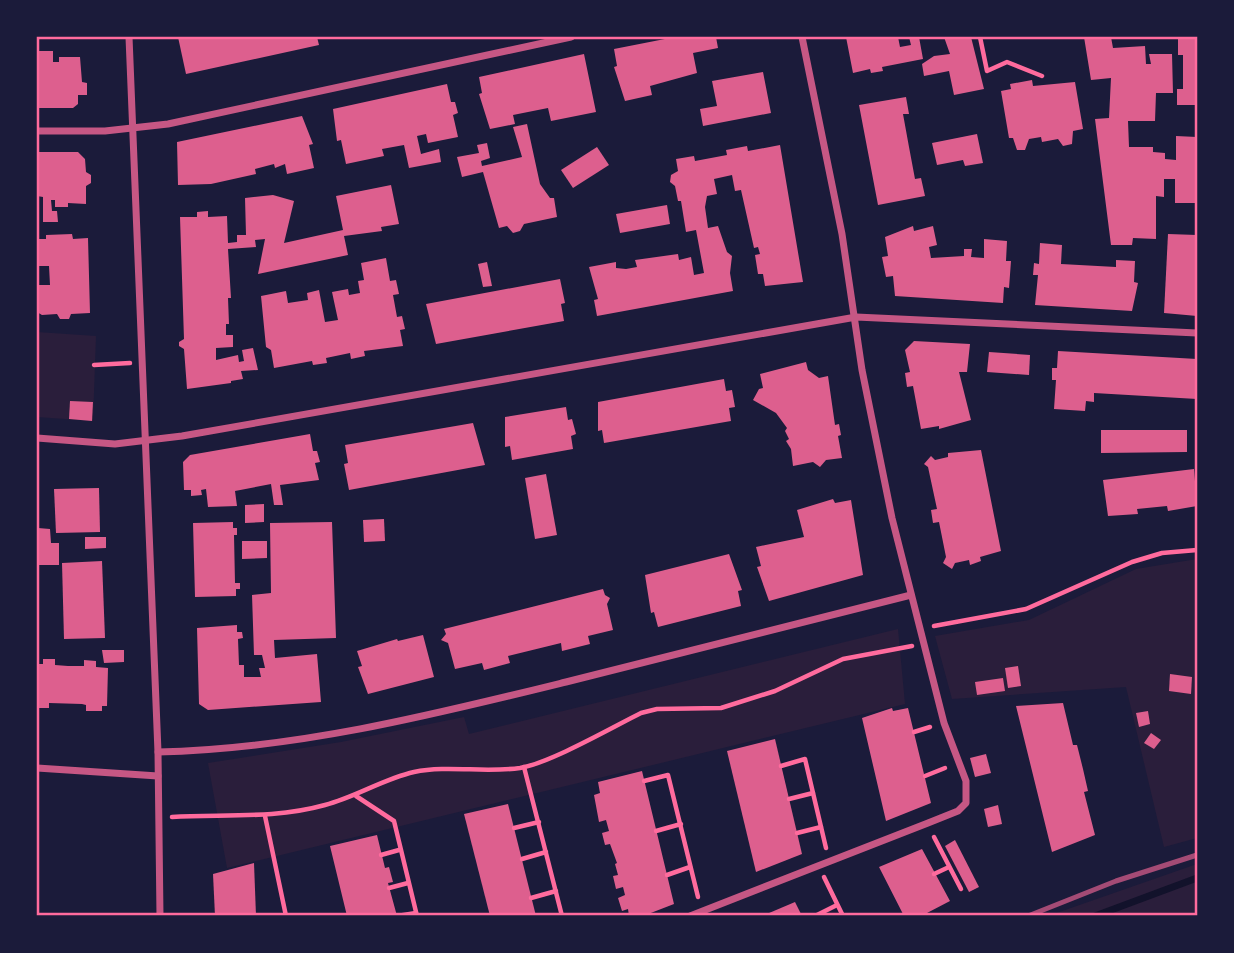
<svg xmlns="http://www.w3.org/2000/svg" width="1234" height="953" font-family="'Source Sans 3',sans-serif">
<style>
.green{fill:#2a1e3b}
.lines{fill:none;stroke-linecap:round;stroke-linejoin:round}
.stream{stroke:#12122b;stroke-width:7}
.building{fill:#dd5f8e}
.path{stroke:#ff6b9d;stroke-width:4.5}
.minor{stroke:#c65784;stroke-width:7}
.rail{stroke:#a44b75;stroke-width:5}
.neatline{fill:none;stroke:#ff6b9d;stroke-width:2.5}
</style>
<rect width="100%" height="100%" fill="#1b1b3a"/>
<g class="green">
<path d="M37,332l59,4 -3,85 -56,-4z"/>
<path d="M1197,559v279l-33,9 -38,-160 -174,12 -17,-63 94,-16 107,-51z"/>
<path d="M898,629l7,75 -678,164 -19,-105 133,-21 123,-25 5,17z"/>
<path d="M1197,864v52h-149z"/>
</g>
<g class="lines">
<path class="stream" d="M1095,916l102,-38"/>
</g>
<g class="building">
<path d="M178,37h139l2,8 -133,29z"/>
<path d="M675,37h41l2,11 -25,5 4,20 -47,13 2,9 -27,6 -11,-34 3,-1 -3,-17z"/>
<path d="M846,37h52l2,10 11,-2 -2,-8h10l4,22 -41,8 1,4 -12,2 -1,-4 -17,4z"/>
<path d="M944,37h27l13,52 -30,6 -5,-24 -25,5 -2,-12 12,-8 16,-2z"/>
<path d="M1084,37h27l2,11 32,-2 1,18h5l-2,-10h23l1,39h-17l-1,28h-27l1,26h24v5l12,1v6l11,1v-24l21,1v66h-22v-24h-11v18l-8,-1v43l-23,-1 -1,7h-21l-16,-126 14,-1 2,-40 -20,2z"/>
<path d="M1178,39h19v66h-20v-16h6v-34h-5z"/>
<path d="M38,51h15v11h6v-5h21l2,25 5,1v12h-9v9l-5,4h-36z"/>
<path d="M584,54l12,58 -45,9 -3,-13 -35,7 2,9 -25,5 -11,-35 3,-1 -3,-16z"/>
<path d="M763,72l8,41 -68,13 -3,-17 17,-3 -5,-25z"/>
<path d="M1032,80l1,6 42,-4 8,47 -10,2 -1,13 -9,2 -5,-7 -16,3 -1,-5 -12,2 -4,11h-8l-4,-12h-4l-8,-47 10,-2 -1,-5z"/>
<path d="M447,84l4,18h4l3,11 -5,2 5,22 -30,6 -2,-9 -9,2 4,18 18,-5 2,13 -32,6 -5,-23 -22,4 2,7 -38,8 -5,-24 -4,1 -4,-32z"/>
<path d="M906,97l3,17h-6l6,33 6,32 6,-1 4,18 -47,9 -19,-100z"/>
<path d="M302,116l11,28 -4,1 5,23 -27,6 -2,-10 -10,4 -1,-4 -19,5 1,5 -45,10 -33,1 -1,-43z"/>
<path d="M527,124l13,60 10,14h4l3,19 -33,7 -4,7 -7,2 -6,-7 -8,2 -16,-56 -21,5 -5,-20 22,-4 -2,-8 10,-2 3,15 -9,3 1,5 40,-9 -9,-30z"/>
<path d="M977,134l6,29 -18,3 -2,-6 -26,5 -5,-22z"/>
<path d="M780,145l23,137 -38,4 -2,-12h-5l-3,-19 5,-1 -2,-7 -4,1 -13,-58 -6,1 -3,-16 -18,4 3,15 -10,2 -2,11 3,21 10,-2 9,26 5,4 -2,17 3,18 -136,25 -3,-16 4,-1 -9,-32 27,-5v6l10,1 11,-2 -2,-7 43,-6 1,6 12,-3 3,18 10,-2 -8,-43 -10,2 -5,-31h-3l-3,-15 -5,-4 1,-7 7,-4 -2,-12 18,-3 1,5 32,-6 -1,-5 21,-4 1,5z"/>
<path d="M597,147l12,18 -36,23 -12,-18z"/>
<path d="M37,152h41l7,7 1,13 5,3v8l-5,3v18l-18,-1v4h-13v-7h-4l1,11h5l1,11h-15v-25l-6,-1z"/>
<path d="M391,185l8,39 -18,3 1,4 -38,5 4,19 -90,19 7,-35 -10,1 1,7 -28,2 3,49h-3l1,26h-3v11h7v12l-17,1v12l22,-5 1,7 5,-1 -2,-11 11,-2 5,22 -17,1 2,8 -12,2v2l-44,6 -3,-40 -5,-3v-4l5,-3 -4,-122h17v-5l11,-1v6l19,-1 1,27 9,-1v-7h9l-1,-37 28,-3 21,6 -10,42 59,-13 -7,-34z"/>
<path d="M667,205l3,19 -50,9 -4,-19z"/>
<path d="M913,226l1,5 19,-5 4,19 -8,2 2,11 33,-2v-7h8l-1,8 13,1v-19l23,2 -1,20h5l-2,27 -5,-1 -1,16 -108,-7 -2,-20 -7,1 -4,-20 6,-1 -3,-19z"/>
<path d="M72,234l1,5 15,-1 2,75 -19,1 -2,5h-9l-3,-5 -15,1 -5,-3v-27h13l-1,-19h-12v-27h9v-4z"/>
<path d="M1168,234l29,1v81l-33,-3z"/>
<path d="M1040,243l22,2 -1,19 55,3v-7l19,1 -1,21 4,1 -6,28 -97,-6 3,-30h-5l1,-12 5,1z"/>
<path d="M386,258l4,23 6,-1 3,14 -6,1 4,22 5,-1 3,13 -5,1 3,16 -39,5 1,5 -14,3 -1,-6 -24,5 1,5 -14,2 -1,-4 -38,7 -3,-18 -5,-3 -5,-51 25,-5 2,12 20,-3 -1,-7 12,-3 6,32 13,-2 -6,-28 16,-3 1,6 11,-2 -2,-12 6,-1 -3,-17z"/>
<path d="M487,262l5,24 -9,1 -5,-23z"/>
<path d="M560,279l5,24 -4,1 3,17 -128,23 -10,-40z"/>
<path d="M914,341l56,3 -3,28h-8l12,48 -32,9v-3l-18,3 -8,-43 -6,1 -2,-14 5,-1 -5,-22z"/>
<path d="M1058,351l139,8v40l-103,-6v9l-8,-1 -1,10 -31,-2 2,-29h-4v-12h5z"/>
<path d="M989,352l41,3 -1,20 -42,-3z"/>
<path d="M806,362l2,8 11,8 9,-2 7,49 4,-1 2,11 -3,1 4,22 -16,2 -6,7 -7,-5 -20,4 -2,-17 -5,-8 3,-2 -4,-8 2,-3 -11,-15 -23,-13 6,-11 4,-1 -3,-14z"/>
<path d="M724,379l2,12 6,-1 3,17 -6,1 2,13 -127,22 -2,-13 -4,1v-29z"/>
<path d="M70,401l23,1 -1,19 -23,-2z"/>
<path d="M566,407l2,13 4,-1 4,15 -5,2 2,13 -61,11 -2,-14 -5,1v-30z"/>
<path d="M473,423l12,42 -136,25 -5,-26 4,-1 -3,-18z"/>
<path d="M1101,430h86v22l-86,1z"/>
<path d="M310,434l3,17h4l3,11 -5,1 4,17 -39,5 3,20h-9l-3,-21 -36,7 2,15 -29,1 -2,-18 -5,1 1,5 -11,1v-6h-7l-1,-28 7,-7z"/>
<path d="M981,450l20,101 -21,6 1,4 -11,4 -1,-5 -14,3 -3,6 -9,-6 3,-6 -7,-35 -6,1 -2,-13 6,-1 -9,-42 -4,-3 7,-8 4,4 13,-3v-4z"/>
<path d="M1194,469l3,37 -29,5 -1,-5 -30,3 1,5 -30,2 -5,-36z"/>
<path d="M546,474l11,61 -22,4 -10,-61z"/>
<path d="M99,488l1,44 -44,1 -2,-44z"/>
<path d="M833,499l2,4 16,-3 12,75 -94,26 -12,-34 4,-1 -5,-19 48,-10 -7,-27z"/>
<path d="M264,504v18l-19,1v-18z"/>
<path d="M384,519l1,22 -21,1 -1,-22z"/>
<path d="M233,522v6h4v7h-3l1,48h5v6h-4v7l-41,1 -2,-74z"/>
<path d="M332,522l4,116 -62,2 1,18 42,-4 4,48 -113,8 -9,-6 -2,-76 40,-3v7h5l1,6 -5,1 1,26h5v12h17l-2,-9h6l-3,-13h-8l-2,-60 19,-2 -1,-70z"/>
<path d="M38,528l12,1 1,14h8v22h-22z"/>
<path d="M85,537h21v11l-21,1z"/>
<path d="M242,541h25v17l-25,1z"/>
<path d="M729,554l13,36 -4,1 3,15 -83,21 -4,-15 -3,1 -6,-38z"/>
<path d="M102,561l3,77 -41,1 -2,-76z"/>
<path d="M603,589l2,6 5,3 -3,6 6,26 -25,6 2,8 -28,7 -1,-8 -53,13 2,7 -26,7 -2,-7 -27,6 -7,-26 -7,-3 5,-6 -2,-5z"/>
<path d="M423,635l11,42 -66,17 -10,-27 4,-1 -5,-15 40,-12 1,2z"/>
<path d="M102,650h22v12l-20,1z"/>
<path d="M43,659h12v6l13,1h16v-6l12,1v6l12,1 -1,38h-5v5h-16v-6l-4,-1 -33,-1v5h-12v-44h6z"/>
<path d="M1018,666l3,20 -13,2 -3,-20z"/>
<path d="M1170,674l22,3 -1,17 -22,-3z"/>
<path d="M1003,678l2,13 -28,4 -2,-13z"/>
<path d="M1063,703l10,42h4l6,24 5,22 -4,1 11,43 -43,17 -36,-146z"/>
<path d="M892,708l1,3 15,-3 23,95 -45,18 -24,-103z"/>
<path d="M1148,711l2,13 -11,3 -3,-14z"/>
<path d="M1151,733l10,7 -7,9 -10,-6z"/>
<path d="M775,739l27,115 -46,18 -29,-121z"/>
<path d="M986,754l5,19 -16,4 -5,-19z"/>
<path d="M642,771l32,133 -31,12h-14l-1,-7 -6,2 -4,-13 7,-3 -2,-8 -7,2 -3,-13 5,-1 -3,-11 2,-1 -7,-19 -5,1 -3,-12 7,-2 -3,-11 -7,2 -5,-27 6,-2 -2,-11z"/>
<path d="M508,804l28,112h-46l-26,-102z"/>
<path d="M998,805l4,19 -14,3 -4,-18z"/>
<path d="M377,835l8,33 4,-1 4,15 -5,1 9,33h-50l-17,-70z"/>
<path d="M955,840l24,47 -10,5 -24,-46z"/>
<path d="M922,849l28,52 -23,12 2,3h-25l-25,-49z"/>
<path d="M254,863l2,53h-41l-2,-42z"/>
<path d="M795,902l7,14h-40z"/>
</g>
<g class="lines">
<g class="path">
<path d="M980,37l7,34 20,-9 35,14"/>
<path d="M94,365l36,-2"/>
<path d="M934,626l92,-17 106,-47 30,-9 35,-3"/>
<path d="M914,732l16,-5"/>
<path d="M781,766l24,-7 21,89"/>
<path d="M524,767l38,149"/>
<path d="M925,776l20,-8"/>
<path d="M644,781l24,-6 30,122"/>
<path d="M356,796l38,25 23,95"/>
<path d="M789,799l24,-6"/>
<path d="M265,816l21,100"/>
<path d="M172,817c51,-3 103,2 153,-12 31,-8 58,-26 89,-33 34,-7 70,1 106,-4 30,-5 91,-40 121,-55l16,-4 64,-1 54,-17 68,-32 69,-13"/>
<path d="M514,828l25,-6"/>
<path d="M656,831l25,-7"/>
<path d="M797,833l24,-6"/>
<path d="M934,837l27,52"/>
<path d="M381,855l18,-5"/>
<path d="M522,859l24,-7"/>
<path d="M934,874l15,-7"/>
<path d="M667,875l23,-8"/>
<path d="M824,877l19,39"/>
<path d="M389,888l19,-5"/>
<path d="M531,898l25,-7"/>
<path d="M397,916l19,-3"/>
<path d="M815,916l22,-11"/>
</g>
<g class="minor">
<path d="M129,37l29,715 2,164"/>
<path d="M37,131h68l63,-7 403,-87"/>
<path d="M37,438l78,6 67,-8 674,-119 341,16"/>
<path d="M158,752c138,-3 274,-37 408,-70 115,-29 230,-58 345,-87"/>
<path d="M37,768l121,8"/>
<path d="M690,916l238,-93 30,-12 8,-8v-22l-22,-58 -52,-205 -30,-148 -20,-136 -40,-197"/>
</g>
<path class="rail" d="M1028,916l88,-35 81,-26"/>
</g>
<rect width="1234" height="953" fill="none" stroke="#1b1b3a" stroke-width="77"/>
<rect x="38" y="38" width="1158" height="876" class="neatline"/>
</svg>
